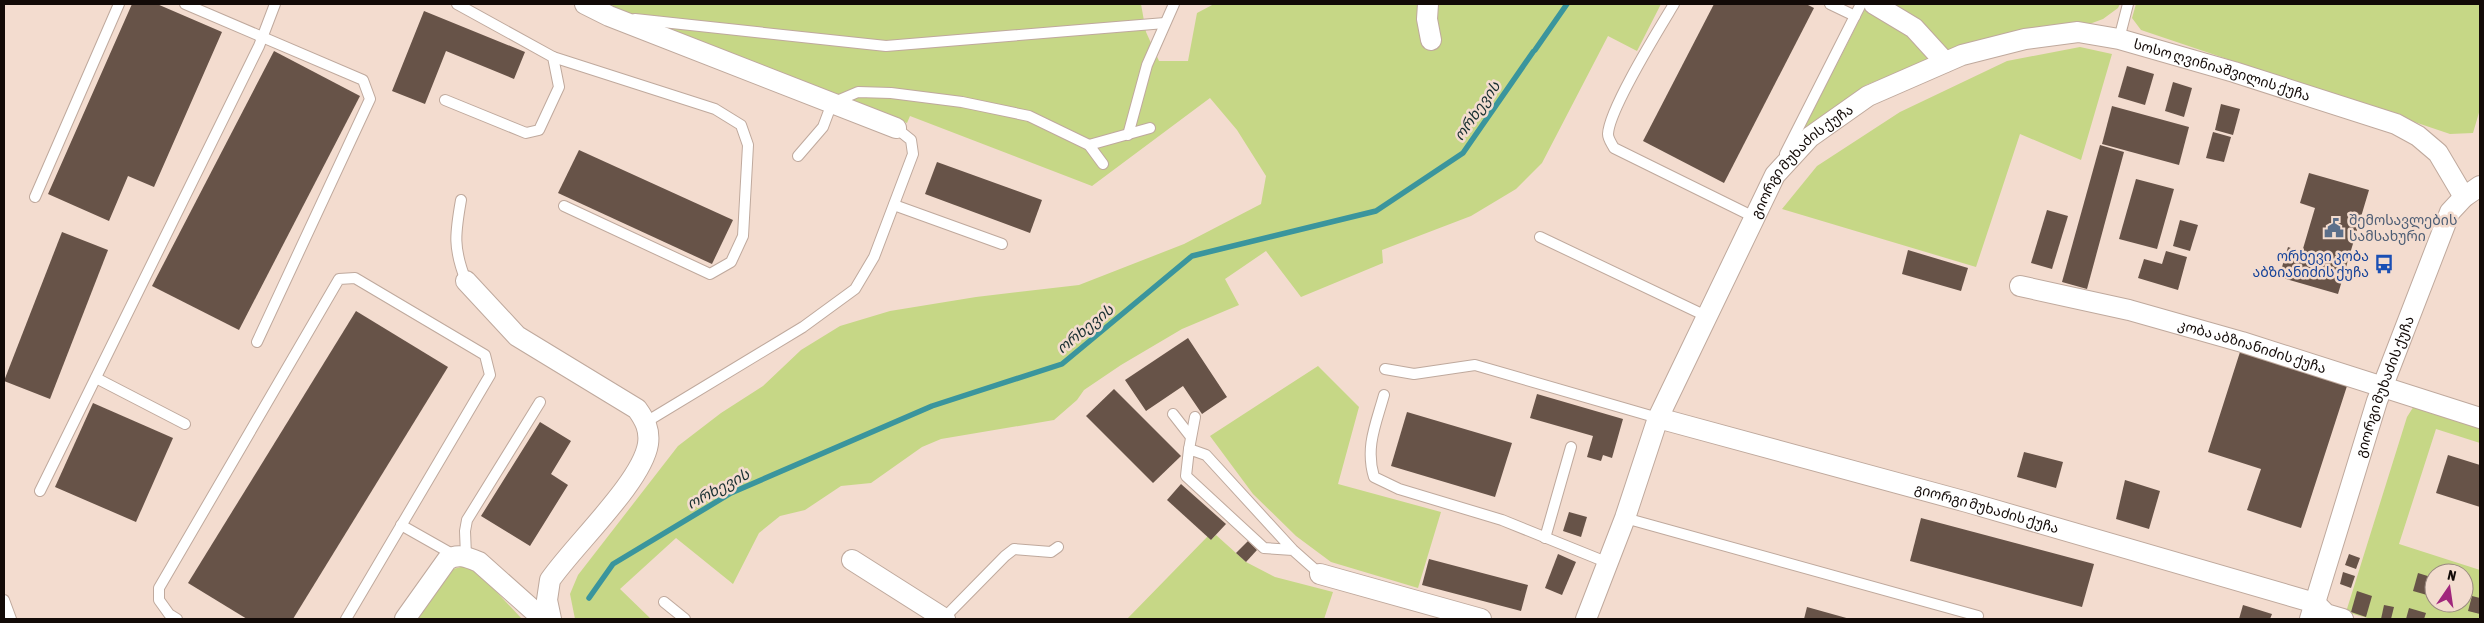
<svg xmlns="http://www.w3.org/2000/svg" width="2484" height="623" font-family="'Asap Condensed','Noto Sans Georgian',sans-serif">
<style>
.green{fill:#c6d786;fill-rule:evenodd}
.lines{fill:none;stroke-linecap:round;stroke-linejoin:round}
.stream{stroke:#3a959d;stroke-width:5.5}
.building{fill:#675348}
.service-casing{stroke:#bfa99d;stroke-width:12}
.minor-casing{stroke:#bfa99d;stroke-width:22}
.service{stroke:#fff;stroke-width:10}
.minor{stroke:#fff;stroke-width:20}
.labels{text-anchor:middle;stroke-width:5;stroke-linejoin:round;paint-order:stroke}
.street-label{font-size:14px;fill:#120a07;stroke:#f3dccf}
.service-label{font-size:14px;fill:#4e5e75;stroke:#f3dccf;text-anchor:start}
.transit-label{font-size:14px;fill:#164399;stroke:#f3dccf;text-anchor:end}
.water-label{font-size:15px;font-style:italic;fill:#172e30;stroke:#f3dccf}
</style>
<rect width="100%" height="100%" fill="#f3dccf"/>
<g class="green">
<path d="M605,4h536l5,28 13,29h29l9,-48 17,-9h447l-24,47 -29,-15 -66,127 -26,26 -45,27 -89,34 1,13 -82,34 -35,-46 -41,28 14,26 -57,24 -61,36 -37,25 -7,10 -23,20 -113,19 -19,8 -51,36 -30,3 -36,24 -25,6 -21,17 -26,51 -57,-46 -56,51 31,30h-76l-5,-25 8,-19 100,-129 43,-33 42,-27 38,-36 39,-24 50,-15 86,-14 103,-12 105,-41 77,-40 5,-28 -29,-46 -27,-32 -118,88 -182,-70 -3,7z"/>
<path d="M1861,4h259l-2,4 -15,11 -19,7h-37l-68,14 -113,45 -67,53 67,-131z"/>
<path d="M2136,4h344v105l-7,24 -23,1 -309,-104 -9,-12z"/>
<path d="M2080,47l32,7 -31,106 -61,-26 -44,133 -194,-58 35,-43 83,-54 107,-51z"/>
<path d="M1318,366l41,41 -21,77 103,28 -23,76 -87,-26 -35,-26 -43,-42 -43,-58z"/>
<path d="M2414,406l66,19v18l-44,-14 -37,115 81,26v49h-109l-25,-7 61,-195zM2434,573h30v30h-30z"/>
<path d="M1216,535l30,27 29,15 58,15 -9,27h-197l81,-83 3,4z"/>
<path d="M464,566l12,4 46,49h-109l37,-49z"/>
</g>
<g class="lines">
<g class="stream">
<path d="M1535,50l32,-46"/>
<path d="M589,598l24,-34 118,-71 201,-87 130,-42 130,-108 184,-45 87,-58 70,-101"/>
</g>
</g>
<g class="building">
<path d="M132,4h25l65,28 -68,155 -26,-11 -19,45 -61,-27z"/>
<path d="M1714,4h92l8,4 -90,175 -81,-42z"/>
<path d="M424,11l101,41 -11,27 -68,-28 -21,53 -33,-13z"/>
<path d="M274,51l86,45 -121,234 -87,-44z"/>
<path d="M2127,66l27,8 -9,31 -27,-8z"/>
<path d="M2173,82l19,6 -8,29 -19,-6z"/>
<path d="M2221,104l19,5 -7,26 -18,-5z"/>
<path d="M2112,106l77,21 -10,38 -77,-21z"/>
<path d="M2213,132l18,5 -7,25 -18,-4z"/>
<path d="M2100,145l24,7 -37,137 -25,-7z"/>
<path d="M579,150l154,70 -21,44 -154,-71z"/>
<path d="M937,162l105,38 -12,33 -105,-39z"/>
<path d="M2309,173l60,17 -31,104 -59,-17 9,-30 14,5 13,-44 -15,-5z"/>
<path d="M2136,179l38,10 -17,60 -38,-10z"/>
<path d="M2047,210l21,6 -16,53 -21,-6z"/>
<path d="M2180,220l18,5 -8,26 -17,-5z"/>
<path d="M62,232l46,18 -58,149 -46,-18z"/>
<path d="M1908,250l60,18 -7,23 -59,-17z"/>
<path d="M2166,251l21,6 -9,33 -40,-12 6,-19 18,5z"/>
<path d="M356,311l92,56 -155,252h-46l-59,-36z"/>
<path d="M1188,338l39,59 -25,17 -19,-28 -37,25 -21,-31z"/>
<path d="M2240,352l107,34 -46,142 -54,-18 14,-41 -53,-17z"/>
<path d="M1114,389l67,67 -28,27 -67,-67z"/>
<path d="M1537,394l86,25 -11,39 -9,-3 -2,6 -14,-4 6,-21 -63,-18z"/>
<path d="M93,403l80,35 -37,84 -81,-35z"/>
<path d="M1407,412l105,31 -17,54 -104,-31z"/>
<path d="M540,422l31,19 -20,33 17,11 -38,61 -49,-30z"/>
<path d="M2024,452l39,10 -7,26 -39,-11z"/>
<path d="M2448,455l32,10v42l-44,-14z"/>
<path d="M2125,480l35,11 -11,38 -33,-10z"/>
<path d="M1181,484l45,40 -15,16 -44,-40z"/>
<path d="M1569,512l18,5 -6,20 -18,-6z"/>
<path d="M1921,518l173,46 -12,43 -172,-46z"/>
<path d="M1248,541l9,9 -11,12 -10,-9z"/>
<path d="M1558,554l18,8 -14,33 -17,-7z"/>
<path d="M2349,554l11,4 -4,11 -11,-4z"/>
<path d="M1429,559l99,26 -7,26 -99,-26z"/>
<path d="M2343,572l12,4 -4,12 -11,-4z"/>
<path d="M2418,573l16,5v19l-21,-6z"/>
<path d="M2357,591l15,5 -6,21 -15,-5z"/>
<path d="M2472,596l8,2v16l-12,-3z"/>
<path d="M2243,605l29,9 -2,5h-31z"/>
<path d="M2384,605l10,2 -3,12h-10z"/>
<path d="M1807,607l43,12h-46z"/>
<path d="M2409,608l17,5 -2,6h-18z"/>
</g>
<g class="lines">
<defs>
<g id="service">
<path d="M185,4l178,76 7,19 -113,243"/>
<path d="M1674,4c-15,25 -65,105 -66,130 0,5 4,10 6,14l140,69"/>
<path d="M1830,4l25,12"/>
<path d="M635,19l251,27 279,-23"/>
<path d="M2119,39l9,-35"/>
<path d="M553,57l162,52 26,16 7,20 -5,91 -12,26 -21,12 -146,-68"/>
<path d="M445,100l81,33 13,-3 20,-43 -6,-30 -96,-53"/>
<path d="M1128,135l19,-70 27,-61"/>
<path d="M1089,145l61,-17"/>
<path d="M1785,154l76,-150"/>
<path d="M798,156l25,-29 9,-24 26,-11 33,1 71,9 67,14 60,29 14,19"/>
<path d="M35,197l84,-193"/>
<path d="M461,200c-6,34 -8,48 5,81"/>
<path d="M894,205l108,39"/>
<path d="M1540,237l166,79"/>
<path d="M1385,369l29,5 61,-9 183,53"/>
<path d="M96,378l89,46"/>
<path d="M1384,395c-8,29 -19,52 -10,82l25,12 103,31 104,42"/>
<path d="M1173,414l18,23"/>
<path d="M646,422l157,-95 52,-38 19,-32 39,-103 -2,-14 -15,-12"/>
<path d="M1189,449l6,-32"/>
<path d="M40,491l219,-445 16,-42"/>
<path d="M1625,518l353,98"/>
<path d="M401,525l53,30"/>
<path d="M1545,538l26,-91"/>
<path d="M1293,550l-29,-2 -78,-72 3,-27 17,6 87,95 27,24"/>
<path d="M466,556l-1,-25 2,-11 73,-118"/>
<path d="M4,600l7,19"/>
<path d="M664,602l21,17"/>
<path d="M944,618l61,-62 9,-7 37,3 7,-5"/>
<path d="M177,619l-8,-5 -10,-14v-12l180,-309 16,-1 130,77 5,20 -144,244"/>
</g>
<g id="minor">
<path d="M585,4l24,12 287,112"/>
<path d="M1428,4l-1,15 4,21"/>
<path d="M1874,4l40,24 31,34"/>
<path d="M466,281l51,55 120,73c8,11 13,21 11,35 -6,38 -74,101 -98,136l-3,20 4,19"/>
<path id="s1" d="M2020,286l109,24 113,32 238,76"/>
<path id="s2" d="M1658,418l309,84 348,101 11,11 17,5"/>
<path d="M852,560l93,59"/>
<path d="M1320,574l161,45"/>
<path d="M405,619l42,-59c11,-7 20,-3 32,2l64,57"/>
<path id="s3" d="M1586,619l39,-101 33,-100 117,-243 35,-38 58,-41 94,-41 63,-16 53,-7 41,7 115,33 162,52 22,12 20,17 26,44"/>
<path id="s4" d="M2310,619l67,-218 73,-189 14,-15 16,-11"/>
</g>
</defs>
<use href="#service" class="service-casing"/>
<use href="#minor" class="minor-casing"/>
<use href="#service" class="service"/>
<use href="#minor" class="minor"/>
</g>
<defs>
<symbol id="civic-bare" viewBox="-9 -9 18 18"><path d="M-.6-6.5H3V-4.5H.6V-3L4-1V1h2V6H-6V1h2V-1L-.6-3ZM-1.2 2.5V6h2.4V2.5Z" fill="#5c6f8a" stroke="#f3dccf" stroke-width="2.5" paint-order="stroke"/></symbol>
<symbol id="bus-bare" viewBox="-9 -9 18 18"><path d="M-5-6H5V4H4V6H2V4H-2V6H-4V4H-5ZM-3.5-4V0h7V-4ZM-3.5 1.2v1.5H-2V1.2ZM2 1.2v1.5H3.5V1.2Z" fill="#1a4fb4" stroke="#f3dccf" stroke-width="2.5" paint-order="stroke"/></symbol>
</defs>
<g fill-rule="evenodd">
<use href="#civic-bare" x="2320" y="214" width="28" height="28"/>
<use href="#bus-bare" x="2370" y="250" width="28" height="28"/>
</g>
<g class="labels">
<g class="street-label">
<text dy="5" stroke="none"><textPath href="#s3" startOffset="976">სოსო ღვინიაშვილის ქუჩა</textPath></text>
<text dy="5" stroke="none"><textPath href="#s3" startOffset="511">გიორგი მუხაძის ქუჩა</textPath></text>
<text dy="5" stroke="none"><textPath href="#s1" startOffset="240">კობა აბზიანიძის ქუჩა</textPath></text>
<text dy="5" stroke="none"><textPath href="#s4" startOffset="244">გიორგი მუხაძის ქუჩა</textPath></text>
<text dy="5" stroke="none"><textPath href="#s2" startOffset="341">გიორგი მუხაძის ქუჩა</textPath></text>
</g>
<g class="service-label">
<text x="2349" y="225">შემოსავლების<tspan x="2349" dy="16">სამსახური</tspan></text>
</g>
<g class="transit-label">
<text x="2369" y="261">ორხევი კობა<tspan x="2369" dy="16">აბზიანიძის ქუჩა</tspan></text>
</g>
<g class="water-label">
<text transform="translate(1477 111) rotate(-55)" y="5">ორხევის</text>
<text transform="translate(1085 329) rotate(-39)" y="5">ორხევის</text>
<text transform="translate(718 489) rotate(-28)" y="5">ორხევის</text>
</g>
</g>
<rect width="2484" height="623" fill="none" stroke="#120a07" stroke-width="10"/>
<g transform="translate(2449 588) rotate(13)"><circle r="24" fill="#f3dccf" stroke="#99887f"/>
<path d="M0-4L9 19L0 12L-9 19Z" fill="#a0267c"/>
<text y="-8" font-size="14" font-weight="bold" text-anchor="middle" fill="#120a07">N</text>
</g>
</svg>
